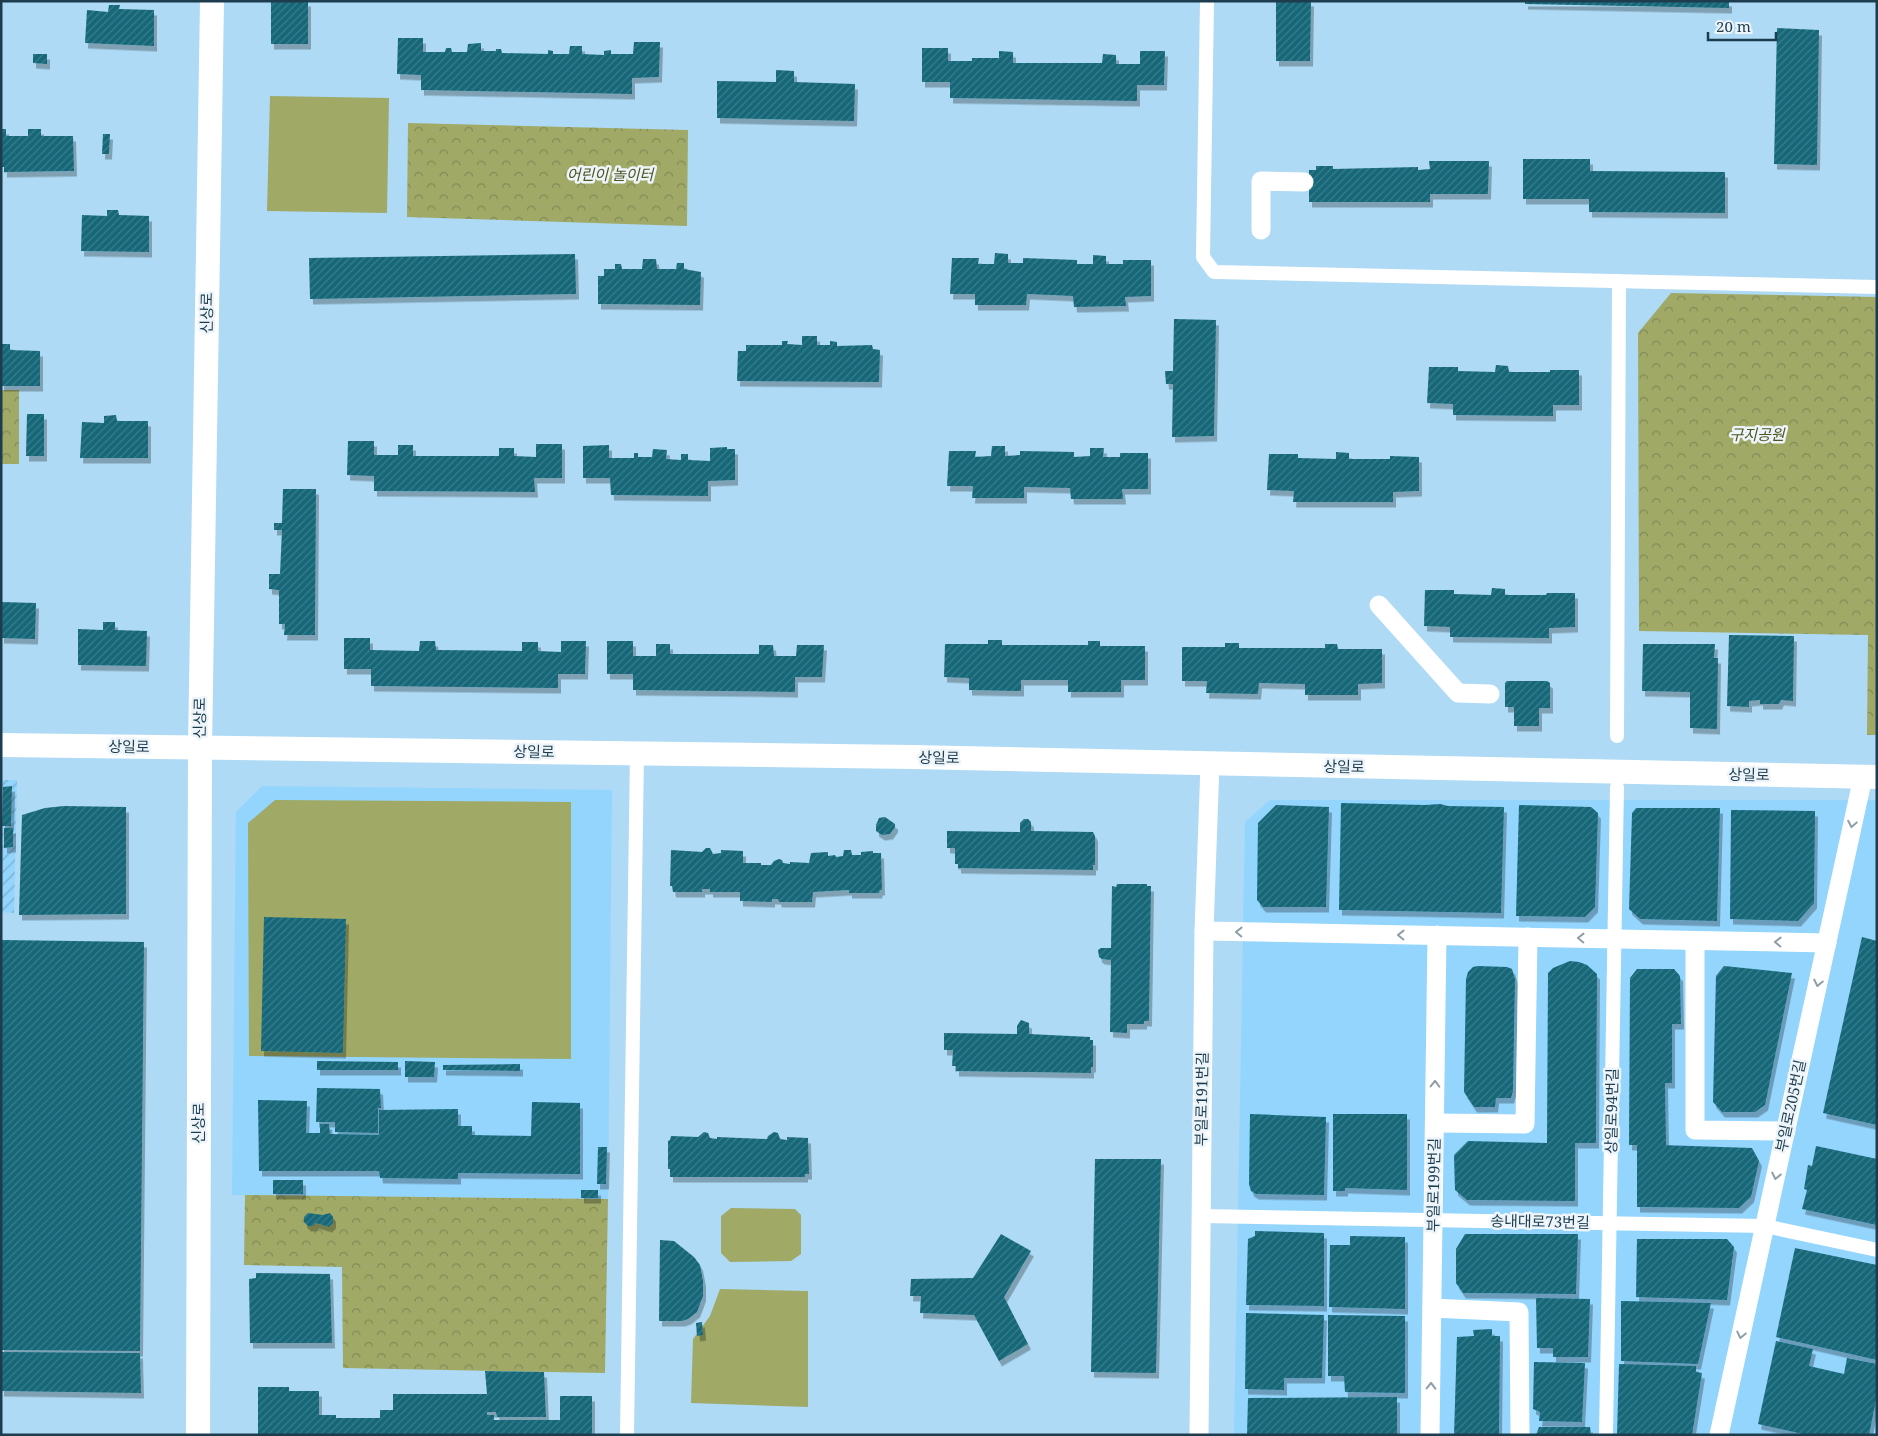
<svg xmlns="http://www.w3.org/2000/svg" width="1878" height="1436" font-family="'Noto Serif','Noto Sans KR',serif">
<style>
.built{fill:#93d5fd}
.industrial{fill:url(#industrial-furrows)}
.park{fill:url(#park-crowns)}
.pitch{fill:#a0a966}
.building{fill:url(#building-hatch);filter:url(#shadow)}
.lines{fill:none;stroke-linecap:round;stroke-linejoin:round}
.pedestrian{stroke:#fff;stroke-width:14}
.minor{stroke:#fff;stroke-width:19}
.tertiary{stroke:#fff;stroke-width:24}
.oneway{stroke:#8e9ea7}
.labels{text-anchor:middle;stroke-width:5;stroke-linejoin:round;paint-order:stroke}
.park-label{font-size:15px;font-style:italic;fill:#4e541e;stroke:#eef5fa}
.street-label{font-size:15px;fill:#1d3d4f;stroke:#eef5fa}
</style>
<defs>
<pattern id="industrial-furrows" width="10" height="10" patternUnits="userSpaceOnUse" patternTransform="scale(1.25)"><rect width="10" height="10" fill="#93d5fd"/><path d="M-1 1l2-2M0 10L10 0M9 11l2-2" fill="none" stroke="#77aecf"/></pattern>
<pattern id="park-crowns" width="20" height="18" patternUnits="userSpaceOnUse" patternTransform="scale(1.25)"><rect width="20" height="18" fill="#a0a966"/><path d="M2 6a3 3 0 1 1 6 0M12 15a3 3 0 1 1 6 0" fill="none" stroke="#828b56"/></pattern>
<pattern id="building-hatch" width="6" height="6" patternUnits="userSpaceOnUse" patternTransform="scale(1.25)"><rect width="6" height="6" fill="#136778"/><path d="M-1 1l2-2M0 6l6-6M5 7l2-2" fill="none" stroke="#3d7e8c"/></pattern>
<filter id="shadow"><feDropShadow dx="3" dy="5.5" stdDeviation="0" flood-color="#0004"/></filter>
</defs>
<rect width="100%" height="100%" fill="#aedaf5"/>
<g class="built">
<path d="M262,786l350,4 -4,409 -376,-4 4,-383z"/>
<path d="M1270,800h607v635h-643l11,-613z"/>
</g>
<path class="industrial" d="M1,780h16l-3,133 -13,-1z"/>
<g class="park">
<path d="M408,123l280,7 -1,96 -280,-9z"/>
<path d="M1671,293l206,4v438h-10l1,-100 -229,-4 -1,-298z"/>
<rect x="1" y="390" width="18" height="74"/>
<path d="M245,1195l363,4 -3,174 -262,-5 -1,-101 -98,-2z"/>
</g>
<g class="pitch">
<path d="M270,96l119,2 -2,115 -120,-2z"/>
<path d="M275,800l296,2v257l-322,-3 -1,-233z"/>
<path d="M731,1208l64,1 6,6v39l-10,7 -61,1 -9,-9v-37z"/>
<path d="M720,1289l88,2v116l-117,-4 2,-64 17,-23z"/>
</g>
<g class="building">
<rect x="271" y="1" width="37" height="43"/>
<path d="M1276,1h35l-1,60h-34z"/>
<path d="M1525,1h204v7l-204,-4z"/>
<path d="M109,5h11l-1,4 35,1v36l-69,-3 2,-33 21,2z"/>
<path d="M1777,28l42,2 -2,135 -43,-1z"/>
<path d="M398,38h25v14h22l1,-4h5l1,4h15l1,-8 13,-1v8h15v-2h5l1,4 46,1v-4l5,1v3h16l1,-8h12v8l22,1v-4l7,-1v4h22l1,-12h26l-1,35 -27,1v16l-211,-4v-15l-24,-1z"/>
<path d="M922,48h26v13h24v-3h27v-7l14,1v11h89l1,-9 13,1v9h24v-13h25l-1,34h-27v16l-187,-3v-16h-28z"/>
<path d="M33,54h14v10l-14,-1z"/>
<path d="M776,70l18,1v11l61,2 -1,37 -137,-3v-37l59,1z"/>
<path d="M1,129h5v7h22v-7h13v7h32l1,35 -70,1v-5h-3z"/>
<path d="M103,134h7l-1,20h-7z"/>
<path d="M1523,159h67v12l135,1v41l-136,-1v-13h-66z"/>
<path d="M1429,161h60l-1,33h-58v8h-121v-32h7v-4h17v3l85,-2v3l12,-1z"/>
<path d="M107,210h11l1,5 30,1v36l-68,-1 1,-36 25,1z"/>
<path d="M995,253l13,1v9h15v-5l54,2v4h16v-9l13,1v8h17v-4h28v36l-26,1 1,9 -52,1 -1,-11 -46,-2 -1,11h-51v-11h-25l2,-36h27l-1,6h16z"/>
<path d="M575,254l1,40 -266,5 -1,-41z"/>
<path d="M643,259h13l1,10h19l1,-6h7v6l17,3 -1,33 -102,-1v-28h6v-7h11v-5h6l1,5h20z"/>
<path d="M1174,319l42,1 -2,116 -42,1 1,-53h-7l-1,-13h8z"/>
<path d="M802,336h15v9h13v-4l7,1v4l35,-1 1,4 7,1 -1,32 -142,-1 1,-30h8v-6h36v-4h6l-1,3 15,1z"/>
<path d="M1,344h9v6l30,1v35h-39z"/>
<path d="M1496,365l12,1 1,6h41v-2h29v35h-26v11l-100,-1v-11l-26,-1 2,-36h29v4l37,1z"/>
<path d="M27,414h17v42h-18z"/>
<path d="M116,415l1,6h31v37h-68l2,-36 22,1v-7z"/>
<path d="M348,441h26v14h24v-10h15v11h86v-8h15v8l22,1v-13h26v34h-28l1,14 -161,-1v-15l-27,-1z"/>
<path d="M609,445v13h25v-5h4v4h14l1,-8 14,1 -1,9 15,1v-6h7v6l22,1v-13l17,-1v2h8v31l-27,1v15l-97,-1 -1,-17h-27v-32z"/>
<path d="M992,446h13v10l15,-1v-4l54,1v5l16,-1v-8h14l-1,9h17v-4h28v36h-26l1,10h-52l-1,-11 -46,-1v11h-52l1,-12h-26l2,-35h27l-1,6 16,-1z"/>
<path d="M1336,452l13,1v6h41v-3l29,1v34l-26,1v10h-100l1,-11 -27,-1 2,-36h29v4l38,1z"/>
<path d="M283,489h33l-1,146h-31l1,-11h-6v-34l-10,-1v-15h11l2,-44h-8v-7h8z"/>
<path d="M1492,588l13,1v6h41l1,-2h28v34l-26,1v10l-99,-1v-10l-26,-1 1,-36h29v4l37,1z"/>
<path d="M1,602l35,1 -1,36 -34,-1z"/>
<path d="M103,622h12v8l32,1 -1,35 -68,-1v-36l25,1z"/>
<path d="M1729,635l65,1 -1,65 -12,-1 -2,4h-19v-4l-11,1v6l-22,-1z"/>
<path d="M344,638h26v12l49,1 1,-10h15l1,9 86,1v-9h16v9l23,1v-11h25l-1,33h-27v14l-187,-2v-17h-27z"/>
<path d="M988,640h14v5h86v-4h12v5h45v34h-24v12h-53v-12h-47v11l-52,-1v-12l-25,-1 1,-33h43z"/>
<path d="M607,641h26v15h23v-12h14v10h89v-9h14l1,11h22l1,-11h27l-2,32h-27v15l-162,-2v-16h-26z"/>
<path d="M1225,643h14v5h86v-4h12l1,5h44v34l-24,1v11h-53v-11l-46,-1 -1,11 -52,-1 1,-12h-25v-34h43z"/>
<path d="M1643,644h72l-1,14h4l-1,71 -27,-1v-36l-48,-1z"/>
<path d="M1507,681h40l3,2v25h-11v18h-25v-19h-9v-24z"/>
<path d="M12,786l-1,40h-9l1,-39z"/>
<path d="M1341,803l84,2 15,-1 8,2 56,1 -3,106 -162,-3z"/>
<path d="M1276,805l53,2 -3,100h-63l-6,-7 1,-77z"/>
<path d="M1519,805l72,2 7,6 -3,94 -10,10 -69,-1z"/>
<path d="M64,806l62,1v107l-107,1 3,-100 23,-7z"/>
<path d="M1636,808h84l-3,113 -77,-2 -11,-10 3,-96z"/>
<path d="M1731,810l84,1 -1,92 -16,18 -68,-2z"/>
<path d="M885,817l10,7v3l-5,7 -8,1 -6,-4v-6l3,-7z"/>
<path d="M1024,819h4l3,3v9l62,1 2,4v29h-2v5l-135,-2v-4h-3v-16h-8v-17l73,1v-9z"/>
<path d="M4,828h9v19l-9,1z"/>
<path d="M706,848h4l3,6 8,-1v-3l22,1v12h18v2h10l3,-4 5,-2 3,1 1,3 7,1v-2l19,1 2,-10 17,-1v4l7,-1 1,2 7,-1 1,-6h7l1,5h9v-3l12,-1v2h8l1,37h-2l-1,3h-30v-3l-36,2 -1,10h-33l-1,-3h-6v3l-32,-1v-9h-30v-3h-8v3h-29l-1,-6h-2l1,-36 31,2z"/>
<path d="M1117,884h30v2h4l-2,135h-5v3h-17v9l-17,-1 1,-72 -9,-1 -3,-2 -1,-7 3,-2h10l1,-62 4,1z"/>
<path d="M264,917l82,2 -3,134 -82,-2z"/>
<path d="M1862,937l15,4v184l-54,-12z"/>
<path d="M1,940l143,2 -4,409 -139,-1z"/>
<path d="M1570,961l9,1 8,3 10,9 -1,169h-26h5v58l-108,-1 -12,-10 -1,-35 14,-14 79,2 1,-170 5,-5z"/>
<path d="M1478,966l29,1 5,2 3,10 -2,112 -2,7h-15l-1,9h-21l-10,-15 2,-113 2,-7 5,-5z"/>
<path d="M1724,966l68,7 -27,132 -10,7h-33l-9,-10 3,-126z"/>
<path d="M1637,969h37l6,7 1,48h-9v59h-7l1,62h-5l91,3 7,13 -8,36 -12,11 -102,-1v-62h-8l1,-167z"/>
<path d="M1021,1020l8,3v11l61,3v3h3v27h-2v6l-135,-2v-5h-4l1,-16h-9v-17l73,1v-8z"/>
<path d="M317,1061l81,1v8h-81z"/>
<path d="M405,1061l30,1 -1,15h-29z"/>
<path d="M520,1064v7l-77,-1v-5z"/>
<path d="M317,1088l63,1 1,19h-3v25l-43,-1v-10h-19z"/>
<path d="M258,1100l49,1 -1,32h14v-9h9l1,10 49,1v-25l79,-1v17h14v9l59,1 1,-34 48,1v71l-122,-1v6l-78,-1 -1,-7h-120z"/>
<path d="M1250,1114l76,3 -2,78 -68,-1 -5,-3 -2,-7z"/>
<path d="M1333,1114h74v76l-62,-2v3h-12z"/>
<path d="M704,1132l4,1 2,5 7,1v-2l50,2 1,-3 6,-4 4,1 2,6 7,1v-3l21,1 1,36h-4v3h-135v-8h-2v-28l2,-1 1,-4 27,1z"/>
<path d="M1816,1146l61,13v66l-75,-16 5,-19 -3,-1 4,-24 4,1z"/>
<path d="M598,1147h9l-1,37h-9z"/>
<path d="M1095,1159h66l-5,214 -65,-1z"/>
<rect x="273" y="1180" width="30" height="14"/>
<rect x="581" y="1190" width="17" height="8"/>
<path d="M308,1213l15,2 7,-2 3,4v6l-4,4 -13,-4 -3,3h-5l-4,-4v-5z"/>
<path d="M1255,1231l69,2v73l-78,-1 2,-66 7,-3z"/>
<path d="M1001,1234l30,17 -27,46 24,47 -29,17 -25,-46 -54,-2 1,-17h-11l1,-17 62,-1z"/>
<path d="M1465,1234h113l-2,60 -113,-1 -7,-10v-34z"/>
<path d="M1350,1236l55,1v72l-76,-2 1,-62h20z"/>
<path d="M1637,1239h90l7,8 -7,53 -91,-3z"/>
<path d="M660,1240l14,1 20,16 6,8 3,16v15l-6,16 -9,7 -6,2h-23z"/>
<path d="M1795,1248l82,17v95l-101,-23z"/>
<path d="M256,1273l74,1 2,69h-82l-1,-64 7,-1z"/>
<path d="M1536,1298l54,1 -2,58h-35v-9h-16z"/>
<path d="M1621,1301l90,2 -13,61 -77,-3z"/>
<path d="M1246,1313l78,2 -2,63h-38v12l-39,-1z"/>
<path d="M1328,1315l77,1v77l-60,-1 -1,-16h-16z"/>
<path d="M702,1322l1,13 -6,1 -1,-13z"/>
<path d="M1492,1329v7h8l-1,99h-45l3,-98 17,-1 -1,-6z"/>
<path d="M1776,1341l37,8 -4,17 35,8 3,-16 30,6v31l-8,40h-62l-49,-11z"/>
<path d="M1,1352l139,1 1,40 -140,-2z"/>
<path d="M1534,1362l51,1 -3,59 -43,-1 1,-9 -7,-3z"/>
<path d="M1619,1364l77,2v6l6,1 -10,62h-75z"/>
<path d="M485,1371l59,1 2,45h-49l-1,-5h-9v-15v18h7v5h66v-24h32v39h-334v-48h31v4h30v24h17v3h44v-8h13v-16h94z"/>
<path d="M1397,1397v38h-150l1,-37z"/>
<path d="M1539,1427h51l1,8h-55z"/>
</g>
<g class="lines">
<g class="pedestrian">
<path d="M1207,1l-4,256 11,15 663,15"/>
<path d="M1617,736l2,-455"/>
<path d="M1201,1216l564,10 112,24"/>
<path d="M627,1435l10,-682"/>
<path d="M1606,1435l11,-648"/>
</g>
<g class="minor">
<path d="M1261,230v-49l43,1"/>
<path d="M1379,605l79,88 32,1"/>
<path d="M1204,931l623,12"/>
<path d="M1695,941v189l91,1"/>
<path d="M1435,1123l90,1 3,-187"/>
<path d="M1432,1308l87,4 1,123"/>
<path d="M1199,1435l5,-504 6,-167"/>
<path d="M1430,1435l7,-500"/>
<path d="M1719,1435l144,-658"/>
</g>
<g class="tertiary">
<path d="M1,745l911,12 965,20"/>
<path d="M198,1435l2,-687 12,-747"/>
</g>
</g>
<defs><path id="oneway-chevron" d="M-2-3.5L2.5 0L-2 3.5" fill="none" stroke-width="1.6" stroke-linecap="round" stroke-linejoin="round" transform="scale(1.25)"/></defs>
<g class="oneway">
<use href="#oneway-chevron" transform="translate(1852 824) rotate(101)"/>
<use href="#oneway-chevron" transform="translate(1239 932) rotate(-179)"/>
<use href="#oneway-chevron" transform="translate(1401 935) rotate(-179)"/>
<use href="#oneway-chevron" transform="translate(1581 938) rotate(-179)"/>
<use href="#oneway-chevron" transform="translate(1778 942) rotate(-179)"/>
<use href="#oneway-chevron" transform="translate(1818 983) rotate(102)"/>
<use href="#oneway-chevron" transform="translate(1435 1084) rotate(-89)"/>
<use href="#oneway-chevron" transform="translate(1776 1176) rotate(102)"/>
<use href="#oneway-chevron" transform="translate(1741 1335) rotate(102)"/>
<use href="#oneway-chevron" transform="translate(1431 1386) rotate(-89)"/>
</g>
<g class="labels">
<g class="park-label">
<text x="610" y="180">어린이 놀이터</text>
<text x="1757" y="440">구지공원</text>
</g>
<g class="street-label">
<text transform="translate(207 313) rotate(-89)" y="5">신상로</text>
<text transform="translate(200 718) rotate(-89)" y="5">신상로</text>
<text transform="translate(129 747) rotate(1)" y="5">상일로</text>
<text transform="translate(534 752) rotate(1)" y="5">상일로</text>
<text transform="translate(939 758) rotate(1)" y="5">상일로</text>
<text transform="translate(1344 767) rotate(1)" y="5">상일로</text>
<text transform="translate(1749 775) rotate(1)" y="5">상일로</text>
<text transform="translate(1202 1099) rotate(-89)" y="5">부일로191번길</text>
<text transform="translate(1791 1106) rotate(-78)" y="5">부일로205번길</text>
<text transform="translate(1612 1111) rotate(-89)" y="5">상일로94번길</text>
<text transform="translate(199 1123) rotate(-90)" y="5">신상로</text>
<text transform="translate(1434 1185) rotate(-89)" y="5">부일로199번길</text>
<text transform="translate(1540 1222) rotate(1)" y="5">송내대로73번길</text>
</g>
</g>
<rect width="1878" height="1436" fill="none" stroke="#1d3d4f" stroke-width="5"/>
<path d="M1708 32v8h68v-8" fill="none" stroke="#1d3d4f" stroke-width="2.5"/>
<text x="1716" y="32" font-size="15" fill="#1d3d4f" stroke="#eef5fa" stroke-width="4" paint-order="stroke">20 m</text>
</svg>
